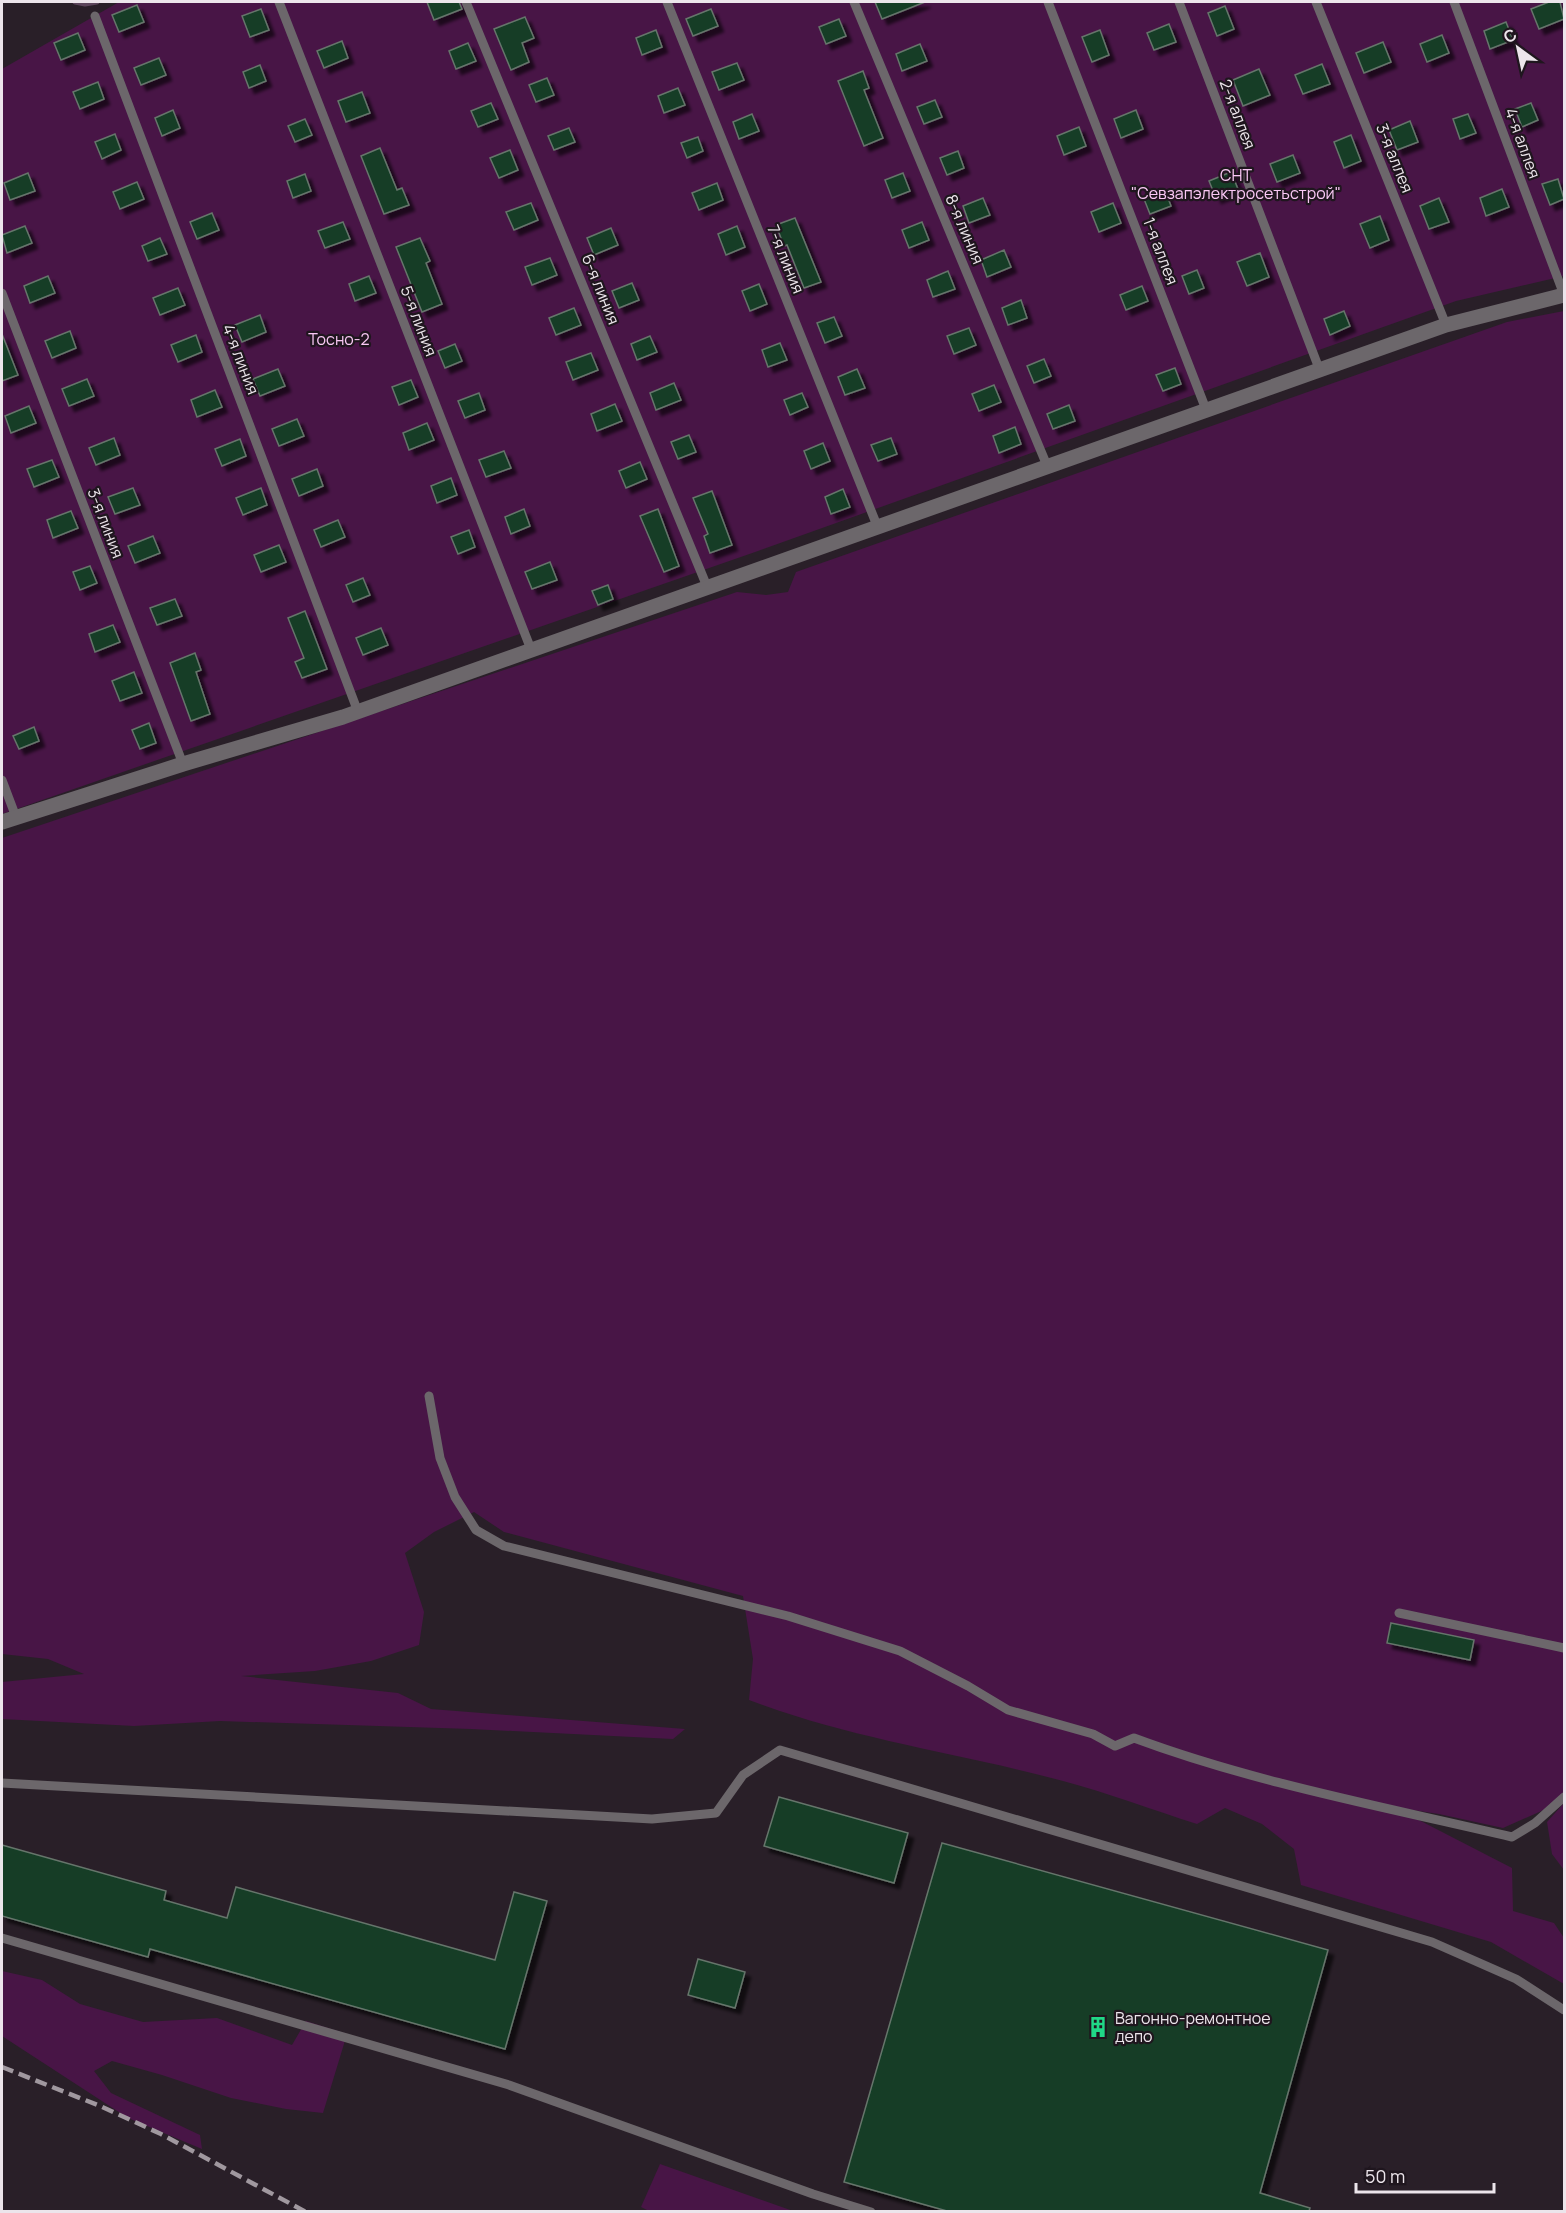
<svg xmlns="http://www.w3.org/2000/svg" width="1566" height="2213" font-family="Manrope,sans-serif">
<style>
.green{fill:#481546}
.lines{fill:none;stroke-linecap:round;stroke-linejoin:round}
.stream{stroke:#5c455b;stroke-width:5}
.building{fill:#123e27;stroke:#66756b;stroke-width:1.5;filter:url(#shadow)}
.service{stroke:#6c676b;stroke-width:9}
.minor{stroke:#6c676b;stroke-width:15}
.rail{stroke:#a0989f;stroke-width:4.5;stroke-dasharray:12 6;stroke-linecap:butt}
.labels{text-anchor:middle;stroke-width:4.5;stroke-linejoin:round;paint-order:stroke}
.street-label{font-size:16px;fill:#ece5eb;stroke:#1f161e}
.park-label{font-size:16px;fill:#fac8f5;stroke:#1f161e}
.poi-label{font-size:16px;fill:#ece5eb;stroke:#1f161e;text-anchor:start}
</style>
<defs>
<filter id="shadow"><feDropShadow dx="5.5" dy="5.5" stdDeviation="1.5" flood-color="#0009"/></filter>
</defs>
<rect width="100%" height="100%" fill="#291f28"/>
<g class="green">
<path d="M119,2h1445v274l-108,25 -698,250 -756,263v-745z"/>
<path d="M1564,311v1490l-61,27 -64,-14 -66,-10 40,13 99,51 1,43 41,12 10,15v46l-73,-42 -190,-57 -7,-36 -32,-25 -37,-16 -28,16c-44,-14 -89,-31 -134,-43 -104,-28 -213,-42 -314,-81l4,-41 -10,-63 -239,-64 -30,-20 -40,20 -29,21 19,59 -5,33 -48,16 -56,10 -74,5 157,17 33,16 254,20 -12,10 -202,-10 -251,-8 -86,5 -132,-7v-37l82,-8 -36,-15 -46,-5v-816l735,-246 29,3 22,-3 8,-20 711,-250z"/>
<path d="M1564,1803v67l-12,-16 -5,-32z"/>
<path d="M2,1971l40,9 38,24 63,18 74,-4 75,27 14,-24 41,13 -24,79 -37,-4 -55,-11 -69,-23 -50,-14 -18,10 17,22 89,42 2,14 -74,-31 -126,-82z"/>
<path d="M660,2164l133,47h-144l-8,-4z"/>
</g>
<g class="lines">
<path class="stream" d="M75,2l10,2 12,-2"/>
</g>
<g class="building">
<path d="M427,2h32l3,7 -28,11z"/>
<path d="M875,2h50l-43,17z"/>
<path d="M1549,2h11l4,17 -25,10 -8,-20z"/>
<path d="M137,5l7,17 -25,10 -7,-17z"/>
<path d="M1225,6l9,23 -17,7 -9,-23z"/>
<path d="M261,9l8,21 -19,7 -8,-21z"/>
<path d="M711,9l7,17 -25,10 -7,-17z"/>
<path d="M525,17l9,21 -12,5 7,19 -18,8 -17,-41z"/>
<path d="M839,19l7,17 -20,8 -7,-17z"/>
<path d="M1506,22l7,18 -23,9 -6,-18z"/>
<path d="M1169,24l7,18 -22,8 -7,-17z"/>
<path d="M656,30l6,17 -20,8 -6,-17z"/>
<path d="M1100,30l9,25 -17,7 -10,-25z"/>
<path d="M78,33l7,17 -24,10 -7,-17z"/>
<path d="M1442,35l7,18 -22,9 -7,-18z"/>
<path d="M342,41l6,17 -24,10 -7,-17z"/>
<path d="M1383,42l8,20 -27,11 -8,-20z"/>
<path d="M468,43l8,18 -20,8 -7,-18z"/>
<path d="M920,44l7,17 -25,10 -6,-17z"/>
<path d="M159,58l7,17 -25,10 -7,-17z"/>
<path d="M737,63l7,17 -25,10 -7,-18z"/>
<path d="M1322,64l8,20 -27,10 -8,-19z"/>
<path d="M260,65l6,16 -17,7 -6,-16z"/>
<path d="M1259,69l11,26 -27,11 -10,-26z"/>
<path d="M863,71l6,17 -5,2 19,48 -19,8 -26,-65z"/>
<path d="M547,78l7,17 -18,7 -7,-17z"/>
<path d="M98,82l6,17 -24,10 -7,-17z"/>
<path d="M678,88l7,17 -21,8 -6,-17z"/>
<path d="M362,92l8,21 -24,9 -8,-21z"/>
<path d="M935,100l7,17 -18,7 -7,-17z"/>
<path d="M491,103l7,16 -20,8 -7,-16z"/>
<path d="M1531,103l7,17 -16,7 -7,-18z"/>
<path d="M173,110l7,18 -18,8 -7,-18z"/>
<path d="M1136,110l7,19 -22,9 -7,-19z"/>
<path d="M752,114l7,17 -20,8 -6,-17z"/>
<path d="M1468,114l8,19 -16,6 -7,-20z"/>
<path d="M305,119l7,16 -17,7 -7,-16z"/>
<path d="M1410,121l8,21 -21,8 -8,-20z"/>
<path d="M1079,127l7,19 -22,9 -7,-19z"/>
<path d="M569,128l6,14 -21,8 -6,-14z"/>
<path d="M115,134l6,16 -19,9 -7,-17z"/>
<path d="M1351,135l10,26 -17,7 -10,-26z"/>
<path d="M698,137l5,14 -16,7 -6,-15z"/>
<path d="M380,148l17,42 5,-2 7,17 -25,9 -23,-58z"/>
<path d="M510,150l8,20 -19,8 -9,-20z"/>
<path d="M958,151l6,17 -17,7 -7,-17z"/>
<path d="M1293,155l7,18 -23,9 -7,-18z"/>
<path d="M1231,172l7,17 -22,9 -7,-17z"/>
<path d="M28,173l7,18 -25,9 -6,-17z"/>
<path d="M903,173l7,18 -18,7 -7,-18z"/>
<path d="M305,174l6,17 -18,7 -6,-17z"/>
<path d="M1558,179l6,20 -14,6 -8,-21z"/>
<path d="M137,182l7,17 -24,10 -7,-17z"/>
<path d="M717,183l6,17 -24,10 -7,-17z"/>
<path d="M1502,189l7,18 -23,9 -6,-18z"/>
<path d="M1165,190l6,16 -21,8 -6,-15z"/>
<path d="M983,198l7,17 -21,8 -6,-17z"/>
<path d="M1439,198l10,24 -20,7 -9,-23z"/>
<path d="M531,203l7,17 -24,10 -8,-18z"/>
<path d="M1113,203l8,20 -22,9 -8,-20z"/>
<path d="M212,213l7,17 -22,9 -7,-17z"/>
<path d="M1380,216l9,24 -19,8 -10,-24z"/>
<path d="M795,218l26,64 -17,6 -17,-43 -3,1 -8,-21z"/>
<path d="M343,222l7,17 -25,9 -7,-17z"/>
<path d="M922,222l7,18 -20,8 -7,-18z"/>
<path d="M25,226l7,17 -25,10 -5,-18z"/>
<path d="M737,226l8,21 -19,8 -8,-21z"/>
<path d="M611,228l7,17 -24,10 -7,-17z"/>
<path d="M160,238l7,16 -19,7 -6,-15z"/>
<path d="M420,238l10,23 -4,2 16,41 -20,8 -26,-65z"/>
<path d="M1004,250l7,17 -24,10 -6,-17z"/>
<path d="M1260,253l9,24 -22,9 -10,-24z"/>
<path d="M550,258l7,17 -25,10 -7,-18z"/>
<path d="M1197,270l7,18 -15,6 -7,-18z"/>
<path d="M948,271l7,18 -22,8 -6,-17z"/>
<path d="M48,276l7,17 -25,10 -6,-17z"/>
<path d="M369,276l7,17 -21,8 -6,-17z"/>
<path d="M632,283l7,17 -20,8 -7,-17z"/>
<path d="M759,284l8,20 -17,7 -8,-20z"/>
<path d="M1142,286l6,15 -22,9 -6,-15z"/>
<path d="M178,288l7,17 -25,10 -7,-17z"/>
<path d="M1021,300l6,18 -19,7 -6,-17z"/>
<path d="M574,308l7,17 -25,10 -7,-17z"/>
<path d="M1344,311l6,15 -20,9 -6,-16z"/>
<path d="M260,315l6,17 -24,10 -7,-17z"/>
<path d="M834,317l8,19 -17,7 -8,-20z"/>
<path d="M969,328l7,17 -22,9 -7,-18z"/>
<path d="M70,331l6,17 -24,10 -7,-17z"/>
<path d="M2,334l16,41 -16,6z"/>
<path d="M196,335l6,17 -24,10 -7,-17z"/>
<path d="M650,336l7,16 -20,8 -6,-16z"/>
<path d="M780,343l7,17 -19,7 -6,-17z"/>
<path d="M455,344l7,17 -17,7 -7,-17z"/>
<path d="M591,353l7,17 -25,10 -7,-18z"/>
<path d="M1044,359l7,17 -17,7 -7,-17z"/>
<path d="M1175,368l6,16 -18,7 -7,-16z"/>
<path d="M278,369l7,17 -25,10 -7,-17z"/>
<path d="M857,369l8,19 -20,7 -7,-18z"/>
<path d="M87,379l7,17 -25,10 -7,-17z"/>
<path d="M411,380l7,17 -19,8 -7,-18z"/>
<path d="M674,383l7,17 -25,10 -6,-17z"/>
<path d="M994,385l7,17 -22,9 -7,-17z"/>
<path d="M215,390l7,17 -25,10 -6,-17z"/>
<path d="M479,393l6,17 -20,8 -7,-17z"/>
<path d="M802,393l6,14 -18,8 -6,-15z"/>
<path d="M615,404l7,17 -25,10 -6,-17z"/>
<path d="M1069,405l6,16 -22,8 -6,-15z"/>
<path d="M29,406l7,17 -25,10 -6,-17z"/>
<path d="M297,419l7,17 -25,10 -7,-17z"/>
<path d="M427,423l7,17 -25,10 -6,-17z"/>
<path d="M1015,427l6,17 -22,9 -6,-17z"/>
<path d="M689,435l7,17 -18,7 -7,-17z"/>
<path d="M114,438l6,17 -24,10 -7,-17z"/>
<path d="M891,438l6,16 -19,7 -7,-16z"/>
<path d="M240,439l6,17 -24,10 -7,-17z"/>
<path d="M823,443l7,18 -19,8 -7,-18z"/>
<path d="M504,451l7,17 -25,9 -7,-17z"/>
<path d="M52,460l7,17 -25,10 -7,-18z"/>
<path d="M640,462l7,17 -21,9 -7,-17z"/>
<path d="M317,469l6,17 -24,10 -7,-17z"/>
<path d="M451,478l6,17 -20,8 -6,-17z"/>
<path d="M133,488l7,17 -25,9 -7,-17z"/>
<path d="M261,488l6,17 -24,10 -7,-17z"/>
<path d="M843,489l7,18 -19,7 -6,-17z"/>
<path d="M712,491l20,54 -22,8 -6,-17 4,-2 -15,-36z"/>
<path d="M524,509l6,17 -19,8 -6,-17z"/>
<path d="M658,509l21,57 -15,6 -24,-56z"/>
<path d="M71,511l7,17 -25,10 -6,-18z"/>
<path d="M338,520l7,17 -24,10 -7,-17z"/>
<path d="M469,530l6,17 -17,7 -7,-17z"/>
<path d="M153,536l7,17 -25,10 -7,-17z"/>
<path d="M279,545l7,17 -25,10 -7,-17z"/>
<path d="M550,562l7,18 -25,9 -7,-17z"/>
<path d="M90,566l7,17 -17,7 -7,-18z"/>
<path d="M363,578l7,17 -17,7 -7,-17z"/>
<path d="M608,585l5,14 -15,6 -6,-14z"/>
<path d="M175,599l7,17 -25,9 -7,-17z"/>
<path d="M305,611l22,58 -25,9 -7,-16 9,-4 -16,-40z"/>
<path d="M113,625l7,17 -25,10 -6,-18z"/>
<path d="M381,628l7,17 -25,10 -7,-17z"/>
<path d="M195,653l6,17 -5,2 14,42 -19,7 -21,-58z"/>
<path d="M134,672l8,21 -22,8 -8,-20z"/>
<path d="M149,723l7,20 -16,6 -8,-19z"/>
<path d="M34,727l5,14 -20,8 -6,-13z"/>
<path d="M1391,1623l83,17 -4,20 -83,-17z"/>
<path d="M779,1797l129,36 -14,50 -130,-37z"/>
<path d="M942,1843l386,107 -68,243 50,15 -1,3h-362l-103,-29z"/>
<path d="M2,1845l164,46 -2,9 63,18 9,-31 259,73 19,-68 33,9 -42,148 -355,-100 -2,8 -146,-41z"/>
<path d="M698,1959l47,13 -10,36 -47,-13z"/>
</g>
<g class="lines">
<g class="service">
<path d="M279,2l253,650"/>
<path d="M466,2l242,587"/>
<path d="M667,2l211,526"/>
<path d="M854,2l194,466"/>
<path d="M1048,2l159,410"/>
<path d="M1179,2l141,369"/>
<path d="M1316,2l130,323"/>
<path d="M1454,2l110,293"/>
<path d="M95,16l263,696"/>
<path d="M2,293l181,471"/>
<path d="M2,780l14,37"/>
<path d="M429,1396l11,62 15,39 21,33 28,16 284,70 112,35 68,35 40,24 85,24 22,12 19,-8c121,45 251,69 378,99l23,-14 29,-26"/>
<path d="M1399,1613l165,35"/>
<path d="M2,1783l650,36 64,-6 27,-38 37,-25 652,192 84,37 48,31"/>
<path d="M2,1938l507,147 304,109 58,18"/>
</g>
<path class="minor" d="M2,822l181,-58 160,-47 1103,-392 118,-30"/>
<path class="rail" d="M2,2067l98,39 61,28 145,78"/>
</g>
<defs>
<symbol id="building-bare" viewBox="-9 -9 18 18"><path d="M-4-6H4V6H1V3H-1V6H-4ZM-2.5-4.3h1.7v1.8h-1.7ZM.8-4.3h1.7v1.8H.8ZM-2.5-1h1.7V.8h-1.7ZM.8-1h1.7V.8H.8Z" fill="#20d887" stroke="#1f161e" stroke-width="2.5" paint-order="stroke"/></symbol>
</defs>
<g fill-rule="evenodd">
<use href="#building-bare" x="1083" y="2012" width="30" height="30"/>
</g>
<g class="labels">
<g class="street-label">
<text transform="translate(1238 114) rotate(69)" y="6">2-я аллея</text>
<text transform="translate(1523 143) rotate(70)" y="6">4-я аллея</text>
<text transform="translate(1395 158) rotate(68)" y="6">3-я аллея</text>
<text transform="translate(965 229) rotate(67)" y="6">8-я линия</text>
<text transform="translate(1161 251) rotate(69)" y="6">1-я аллея</text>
<text transform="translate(786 259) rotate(68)" y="6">7-я линия</text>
<text transform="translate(601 289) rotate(68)" y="6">6-я линия</text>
<text transform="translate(419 321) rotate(69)" y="6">5-я линия</text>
<text transform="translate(241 359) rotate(69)" y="6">4-я линия</text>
<text transform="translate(106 523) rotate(69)" y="6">3-я линия</text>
</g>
<g class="park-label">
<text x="1236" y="181">СНТ<tspan x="1236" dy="18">"Севзапэлектросетьстрой"</tspan></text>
<text x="339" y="345">Тосно-2</text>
</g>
<g class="poi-label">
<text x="1115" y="2024">Вагонно-ремонтное<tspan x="1115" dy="18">депо</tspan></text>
</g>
</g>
<rect width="1566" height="2213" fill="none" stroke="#ece5eb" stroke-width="6"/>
<g transform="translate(1518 48) rotate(327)" stroke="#1f161e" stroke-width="4.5" paint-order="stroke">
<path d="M0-4.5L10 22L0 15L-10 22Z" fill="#ece5eb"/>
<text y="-9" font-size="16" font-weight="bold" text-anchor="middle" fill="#ece5eb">С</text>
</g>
<path d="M1356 2183v9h138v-9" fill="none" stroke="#ece5eb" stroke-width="3"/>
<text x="1365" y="2183" font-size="18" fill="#ece5eb" stroke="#1f161e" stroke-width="4.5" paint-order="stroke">50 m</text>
</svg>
